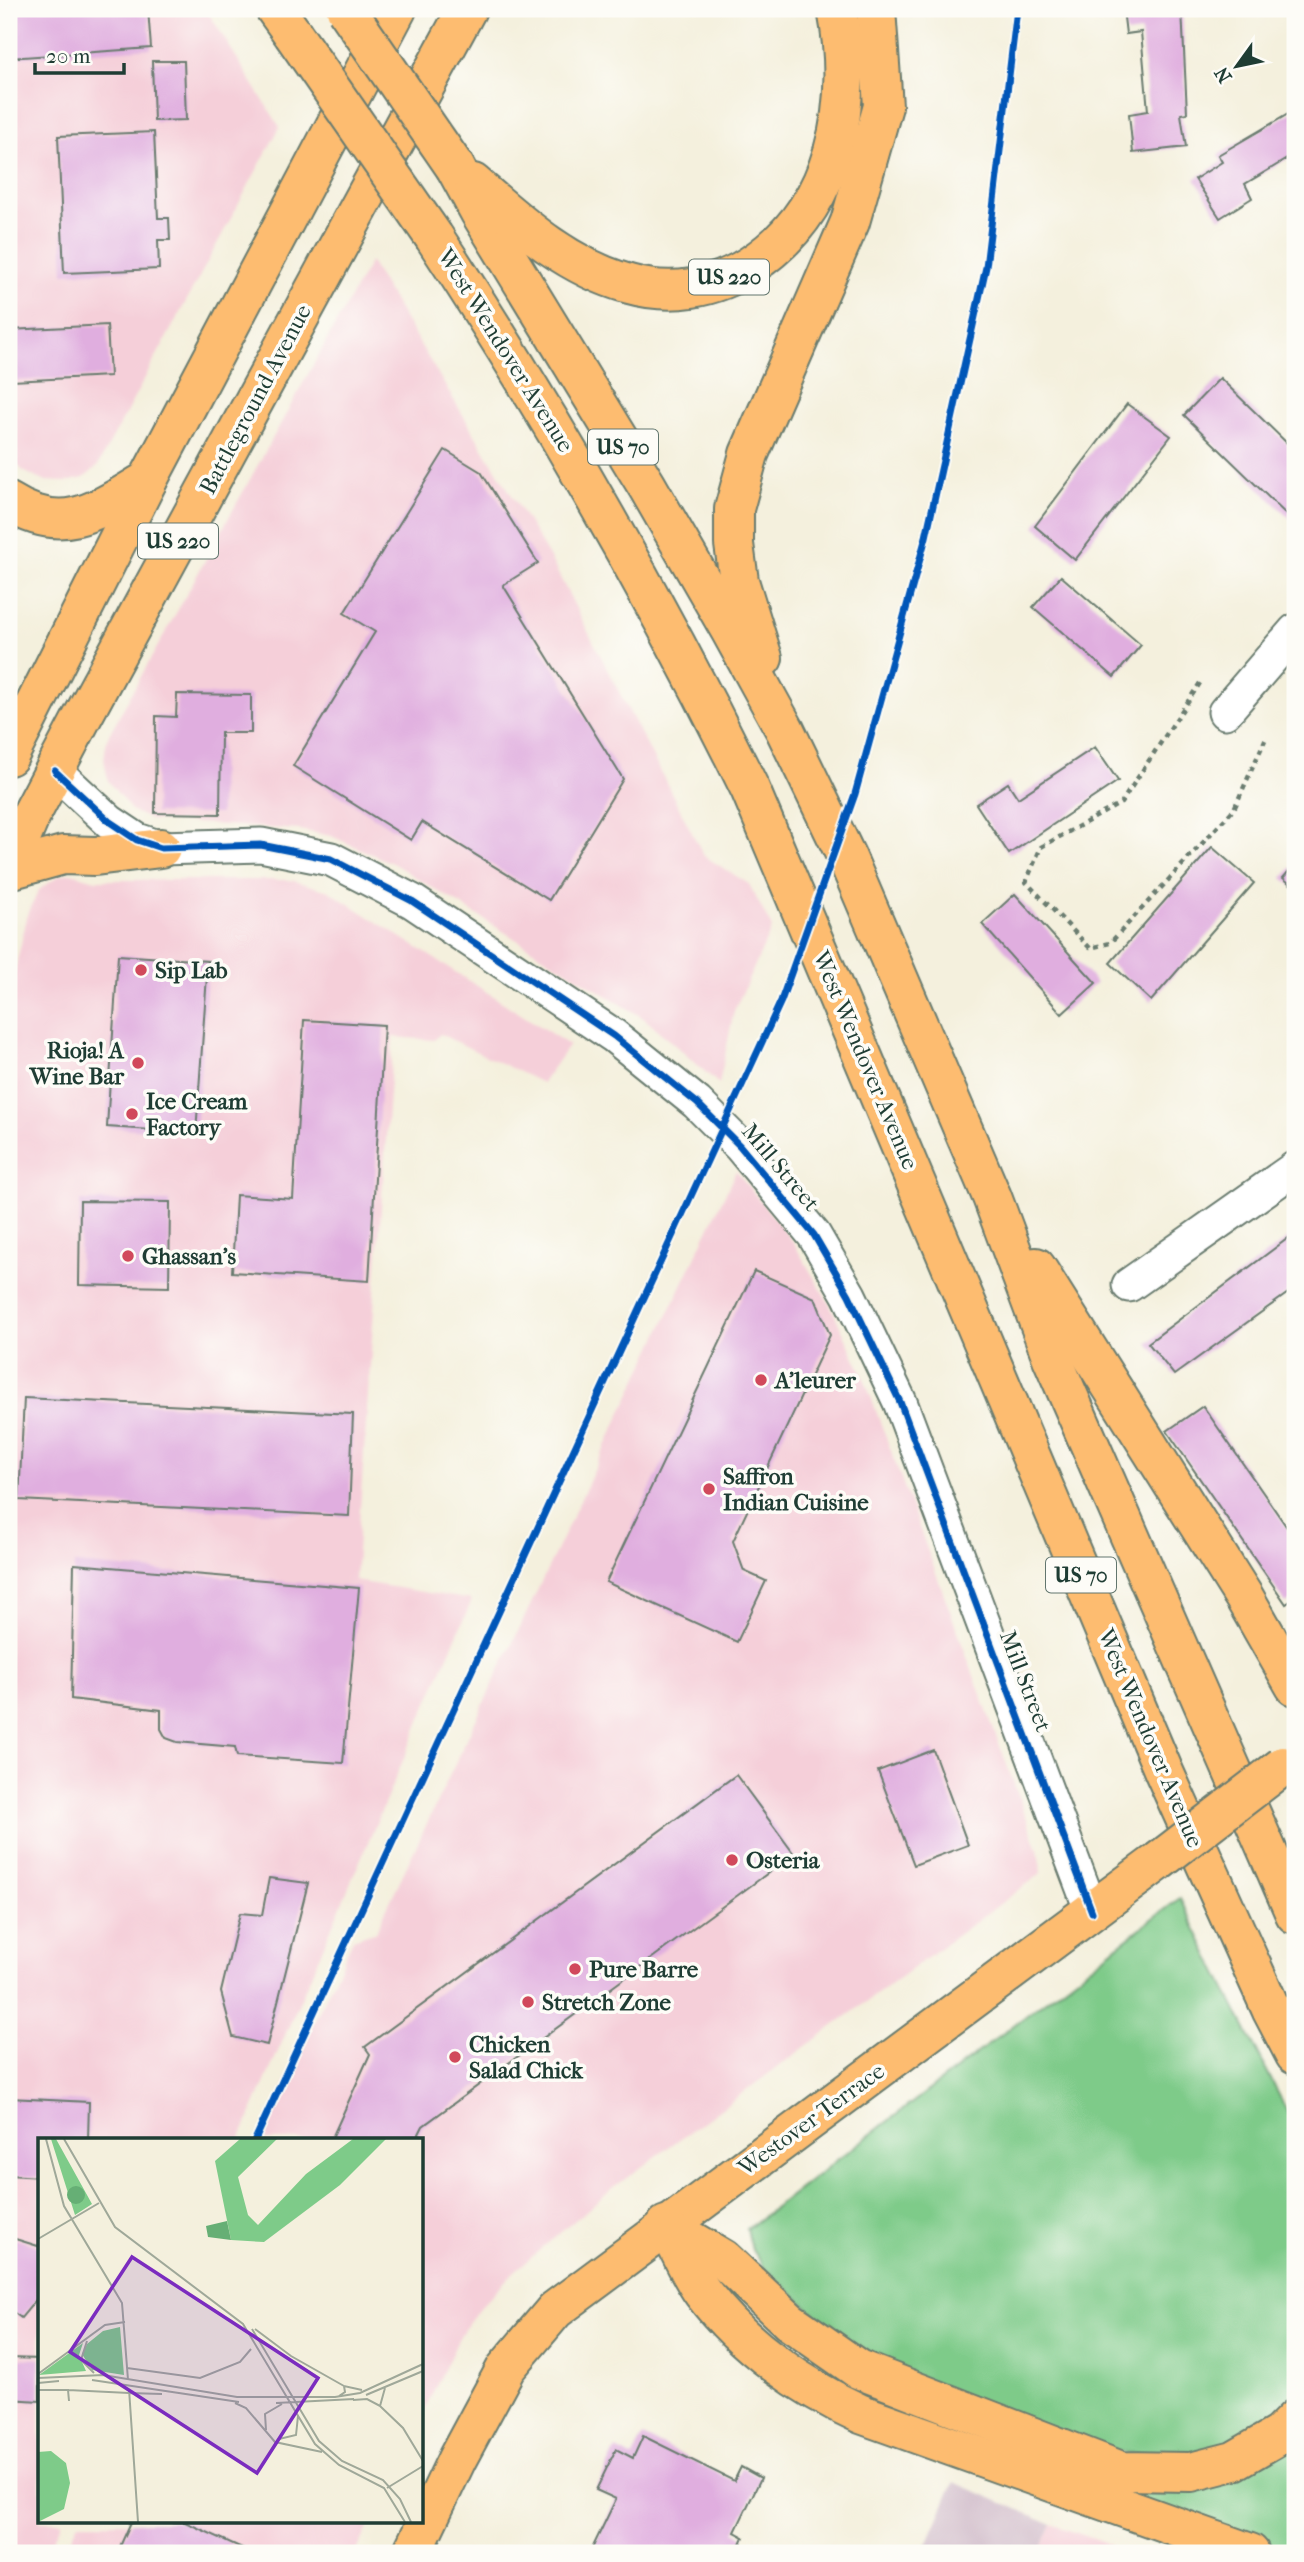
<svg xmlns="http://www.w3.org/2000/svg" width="1304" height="2562" font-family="'IM FELL French Canon',serif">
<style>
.built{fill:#f5cfd9}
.industrial{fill:#d1bdcb}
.green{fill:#7ecb89;stroke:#4e845e;stroke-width:2}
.building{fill:#e0aedf}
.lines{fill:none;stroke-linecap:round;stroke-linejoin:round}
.minor-casing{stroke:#6a7c6f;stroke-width:37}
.major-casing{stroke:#6a7c6f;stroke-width:42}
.highway-casing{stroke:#6a7c6f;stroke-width:42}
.path{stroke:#6a7c6f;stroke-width:4.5;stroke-dasharray:5 5;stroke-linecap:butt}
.minor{stroke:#fff;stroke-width:33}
.major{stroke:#fdbc70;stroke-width:38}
.highway{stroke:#fdbc70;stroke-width:38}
.major-bridge-casing{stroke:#6a7c6f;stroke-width:42;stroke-linecap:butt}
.highway-bridge-casing{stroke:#6a7c6f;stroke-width:42;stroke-linecap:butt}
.major-bridge{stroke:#fdbc70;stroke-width:38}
.highway-bridge{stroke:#fdbc70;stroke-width:38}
.cycleway-casing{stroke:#fdfcf7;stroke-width:11}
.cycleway{stroke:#0057b8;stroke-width:7}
.poi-dot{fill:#d1495b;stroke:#fdfcf7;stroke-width:2.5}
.labels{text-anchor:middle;stroke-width:7;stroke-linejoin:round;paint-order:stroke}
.shield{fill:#fdfcf7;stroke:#62766e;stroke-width:2}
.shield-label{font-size:21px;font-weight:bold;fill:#1f3d34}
.street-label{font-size:23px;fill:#1f3d34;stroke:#fdfcf7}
.poi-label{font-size:23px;font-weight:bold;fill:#1f3d34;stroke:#fdfcf7;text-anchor:start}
.inset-road{fill:none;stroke:#9fa899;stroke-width:2}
.view{fill:#7b2cbf;fill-opacity:0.15;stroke:#7b2cbf;stroke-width:3.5}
.inset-edge{fill:none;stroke:#1f3d34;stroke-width:3.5}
</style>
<rect width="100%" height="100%" fill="#fdfcf7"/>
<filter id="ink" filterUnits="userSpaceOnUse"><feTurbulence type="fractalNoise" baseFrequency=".0143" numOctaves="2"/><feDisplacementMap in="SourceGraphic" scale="14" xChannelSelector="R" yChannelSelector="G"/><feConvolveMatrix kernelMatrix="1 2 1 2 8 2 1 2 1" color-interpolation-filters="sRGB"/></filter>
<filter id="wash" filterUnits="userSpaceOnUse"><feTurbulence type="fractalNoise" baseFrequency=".00686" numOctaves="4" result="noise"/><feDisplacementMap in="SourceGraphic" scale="28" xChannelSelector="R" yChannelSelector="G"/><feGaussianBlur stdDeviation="1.57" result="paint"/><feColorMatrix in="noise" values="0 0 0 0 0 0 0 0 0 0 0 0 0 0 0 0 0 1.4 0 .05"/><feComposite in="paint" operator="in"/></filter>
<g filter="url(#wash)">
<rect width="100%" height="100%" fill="#f4f0dd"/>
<g class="built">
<path d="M9,9h197l74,118 -183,340 -13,11 -18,4 -22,-1 -21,-10 -14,-16z"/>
<path d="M370,262l180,296 154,298 45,28 23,44 -38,83 -15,73 -74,-65 -251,-155 -63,-28 -32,-6 -148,-10 -19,-9 -24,-30 -4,-22 3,-21z"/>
<path d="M71,873l25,7h195l38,11 240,154 -27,38 -102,-49 -6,6 -41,-3 -38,544 117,19 -232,540h-200v382h22l-15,31h-38v-1520l3,-50 16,-70 11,-23 21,-15z"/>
<path d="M736,1171l57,71 36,61 32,67 177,479 4,24 -429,315 -98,83 -36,37 -18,26 -39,82v-276h-163l94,-201 23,-8z"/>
<path d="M79,2522h292l-15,31h-292z"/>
<path d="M1052,2524l81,29h-94z"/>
</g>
<path class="industrial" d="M954,2482l98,42 -13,29h-116z"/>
<g class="green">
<path d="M1180,1898l115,229v267c-42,56 -113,66 -178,58l-227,-82 -46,-30 -81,-73 -11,-17 -5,-21z"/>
<path d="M1295,2440v113l-167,-57 3,-6 37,1 50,-7z"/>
</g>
<g id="blocks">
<g class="building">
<path d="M9,9h139l3,39 -142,10z"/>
<path d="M1123,9h59l5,104 -6,1 5,33 -53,6 -4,-39 19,-3 -7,-79 -15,2z"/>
<path d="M152,61h32l2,59 -32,1z"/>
<path d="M1295,110v44l-50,30 7,14 -32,20 -25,-39 27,-17 -4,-7z"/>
<path d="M154,132l4,86h11l1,22h-12l1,29 -95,4 -6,-137z"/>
<path d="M107,325l3,51 -98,5 -2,-51z"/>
<path d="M1220,378l75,73v72l-111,-108z"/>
<path d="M1127,404l44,32 -96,124 -40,-34z"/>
<path d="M445,450l36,22 57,91 -35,22 120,194 -74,121 -127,-78 -11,18 -118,-74 82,-134 -31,-19z"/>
<path d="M1061,576l80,69 -27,32 -81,-70z"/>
<path d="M177,694l74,1v38h-30l-1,81 -65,-1 1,-97 20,1z"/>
<path d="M1095,747l23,34 -109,73 -33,-50 32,-21 10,15z"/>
<path d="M1212,847l42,36 -103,118 -41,-38z"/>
<path d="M1295,864v24l-12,-10z"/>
<path d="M1015,894l81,89 -34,31 -80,-90z"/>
<path d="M118,955l90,6 -12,172 -89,-6z"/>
<path d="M304,1020l80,5 -15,256 -137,-9 4,-77 57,4z"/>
<path d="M80,1201l90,1 -1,85 -90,-2z"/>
<path d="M1295,1233v55l-121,87 -26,-32z"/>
<path d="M754,1271l61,27 15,37 -97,206 11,30 22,10 -29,61 -131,-60z"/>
<path d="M24,1398l329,16 -4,102 -330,-16z"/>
<path d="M1203,1406l92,133v59l-9,6 -119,-173z"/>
<path d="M74,1564l285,24 -16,175 -106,-7 -2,-9 -58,-5 -11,-4 -5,-9v-19l-90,-11z"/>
<path d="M933,1750l35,95 -54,20 -36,-94z"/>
<path d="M736,1775l58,79 -371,272 -7,14h-85l39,-86 -5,-7z"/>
<path d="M269,1878l39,5 -41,162 -34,-8 -12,-45 19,-79 22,2z"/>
<path d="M9,2098l80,4 -1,38h-48v37l-31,-2z"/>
<path d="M12,2238l26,8 2,-3v52l-19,23 -12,-9v-67z"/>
<path d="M9,2358l31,1v42l-31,-2z"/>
<path d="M643,2436l91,45 7,-14 20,11 -26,54 9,5 -7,16h-147l26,-54 -20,-9 20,-41 17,9z"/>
<path d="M9,2506h5l-2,32h-3z"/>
<path d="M131,2522h54l68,31h-136z"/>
</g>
</g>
</g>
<g filter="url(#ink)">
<use href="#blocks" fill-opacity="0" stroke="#6a7c6f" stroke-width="2"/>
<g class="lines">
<defs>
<g id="minor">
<path d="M1225,712l70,-81"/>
<path d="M55,771l55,51 27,18 24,8 100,-3 70,14 81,42 202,135 83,67 43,43 74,89 35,60 51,107 192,510"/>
<path d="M1129,1285l166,-117"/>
</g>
<g id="major">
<path d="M9,502c55,35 89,8 139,-22"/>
<path d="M9,756l139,-276 249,-471"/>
<path d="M9,867l22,-52 52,-99 384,-707"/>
<path d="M9,870l54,-15 32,1 66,-8"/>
<path d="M412,2553l45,-94 49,-91 49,-58 604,-449"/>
</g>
<g id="highway">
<path d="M275,9l18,25"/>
<path d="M455,167l24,44 168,275 83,144 55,100 62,128 145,339 60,161 243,556"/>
<path d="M473,183c47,41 94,84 156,101 42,12 85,5 122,-19 86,-56 104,-161 86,-256"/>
<path d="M434,237c117,178 222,361 316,552l414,983 108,239 23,44"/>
<path d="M763,658l-24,-77 -5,-37v-35l15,-55 101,-232 33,-116 -7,-97"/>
<path d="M1036,1267l208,330 51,89"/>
<path d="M666,2225l57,34 66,62 69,48 263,102 70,1 43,-11 45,-26 16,-16"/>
<path d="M667,2227c12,21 22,47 36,66 40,53 99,94 158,121l389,139"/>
</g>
</defs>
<use href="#minor" class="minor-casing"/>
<use href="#major" class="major-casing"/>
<use href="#highway" class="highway-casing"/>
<path class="path" d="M1200,683l-79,120 -80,44 -15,35 64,66 20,-5 124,-134 31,-69"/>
<use href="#minor" class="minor"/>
<use href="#major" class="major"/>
<use href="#highway" class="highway"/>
<defs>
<path id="major-bridge" d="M1159,1861l124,-95"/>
<g id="highway-bridge">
<path d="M346,9l109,158"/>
<path d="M293,34l141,203"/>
</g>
</defs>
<use href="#major-bridge" class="major-bridge-casing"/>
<use href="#highway-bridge" class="highway-bridge-casing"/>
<use href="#major-bridge" class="major-bridge"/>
<use href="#highway-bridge" class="highway-bridge"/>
<defs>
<g id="cycleway">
<path d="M55,771l55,51 27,18 24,8 100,-3 70,14 81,42 202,135 83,67 43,43 74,89 35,60 51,107 192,510"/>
<path d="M255,2140l526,-1139 74,-207 71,-257 60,-270 31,-258"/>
</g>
</defs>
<use href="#cycleway" class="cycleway-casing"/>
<use href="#cycleway" class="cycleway"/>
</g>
</g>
<g class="poi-dot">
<circle cx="141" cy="970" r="7"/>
<circle cx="138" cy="1063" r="7"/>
<circle cx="132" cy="1114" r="7"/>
<circle cx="128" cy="1256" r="7"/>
<circle cx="761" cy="1380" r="7"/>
<circle cx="709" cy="1489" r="7"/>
<circle cx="732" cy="1860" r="7"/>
<circle cx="575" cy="1969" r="7"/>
<circle cx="528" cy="2002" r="7"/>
<circle cx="455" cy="2057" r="7"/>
</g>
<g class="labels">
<g class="shield">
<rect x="689" y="259.5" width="80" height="35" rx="5"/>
<rect x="588" y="429.5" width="70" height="35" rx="5"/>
<rect x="138" y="523.5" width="80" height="35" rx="5"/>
<rect x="1046" y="1557.5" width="70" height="35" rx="5"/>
</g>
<g class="shield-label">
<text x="729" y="284">US 220</text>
<text x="623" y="454">US 70</text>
<text x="178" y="548">US 220</text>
<text x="1081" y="1582">US 70</text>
</g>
<g class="street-label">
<text transform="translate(506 350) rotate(58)" y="8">West Wendover Avenue</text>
<text transform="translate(255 399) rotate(-62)" y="8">Battleground Avenue</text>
<text transform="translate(866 1060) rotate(67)" y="8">West Wendover Avenue</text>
<text transform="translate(781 1167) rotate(50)" y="8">Mill Street</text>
<text transform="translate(1026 1681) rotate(69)" y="8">Mill Street</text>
<text transform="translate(1151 1738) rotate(67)" y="8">West Wendover Avenue</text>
<text transform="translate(811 2119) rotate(-36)" y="8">Westover Terrace</text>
</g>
<g class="poi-label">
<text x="155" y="978">Sip Lab</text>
<text x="124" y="1058" text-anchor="end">Rioja! A<tspan x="124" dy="26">Wine Bar</tspan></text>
<text x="146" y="1109">Ice Cream<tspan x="146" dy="26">Factory</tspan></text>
<text x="142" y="1264">Ghassan's</text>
<text x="775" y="1388">A'leurer</text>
<text x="723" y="1484">Saffron<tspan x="723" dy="26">Indian Cuisine</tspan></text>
<text x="746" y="1868">Osteria</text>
<text x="589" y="1977">Pure Barre</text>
<text x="542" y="2010">Stretch Zone</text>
<text x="469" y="2052">Chicken<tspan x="469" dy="26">Salad Chick</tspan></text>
</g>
</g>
<g transform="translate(38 2138)">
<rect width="385" height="385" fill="#f4f0dd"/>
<path d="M13,1h5l36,65 -17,11zM202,1h37l-39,38 10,38 10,10 48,-51 47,-35h33l-46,46 -76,57 -33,-2 -16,-79zM82,189l4,48 -32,-5 -10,-16 5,-10 16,-13zM45,205l-4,12 7,16 -47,4zM13,313l15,12 4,20 -6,26 -26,13v-70z" fill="#7ecb89"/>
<path d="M29 57a9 9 0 1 1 18 0a9 9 0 1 1-18 0ZM189,83l4,19 -23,-3 -2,-11z" fill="#66af75"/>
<path class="inset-road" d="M8,1l18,67 58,97 6,77M26,1l51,88 128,97 72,120 24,21 45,23 21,34M0,101l61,-36M214,191l67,112 23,20 41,19 17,19 11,23M217,191l36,27 53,30M49,203l-6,19 13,13M89,230l73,10 40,-16 11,-13M0,236l67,-49 20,-3M0,240l65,-3 134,22h98l25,-4 63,-29M54,242l147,22M0,245l21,-2M91,251l9,133M0,252h30l1,11M30,252l61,3M91,255l33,1M328,257l57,-24M301,258l6,-4 -1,-6 18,4M315,262l14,-1 13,7 5,-18M197,265l11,5 29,34 47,10M238,265l78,-4M342,268l23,22 20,33M228,292l-1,-16 17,-10M241,301l17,-4 2,-19M349,350l36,-22"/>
<path class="view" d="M94,119l186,121 -61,95 -187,-121z"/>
<rect width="385" height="385" class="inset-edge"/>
</g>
<rect width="1304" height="2562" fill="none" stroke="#fdfcf7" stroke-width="35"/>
<g transform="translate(1237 66) rotate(237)" stroke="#fdfcf7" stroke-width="5" paint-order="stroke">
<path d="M0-5L12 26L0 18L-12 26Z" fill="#1f3d34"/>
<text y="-10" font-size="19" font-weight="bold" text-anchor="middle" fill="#1f3d34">N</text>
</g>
<path d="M35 63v10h89v-10" fill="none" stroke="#1f3d34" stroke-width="3.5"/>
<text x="46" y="63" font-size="21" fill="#1f3d34" stroke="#fdfcf7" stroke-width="5" paint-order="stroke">20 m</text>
</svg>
